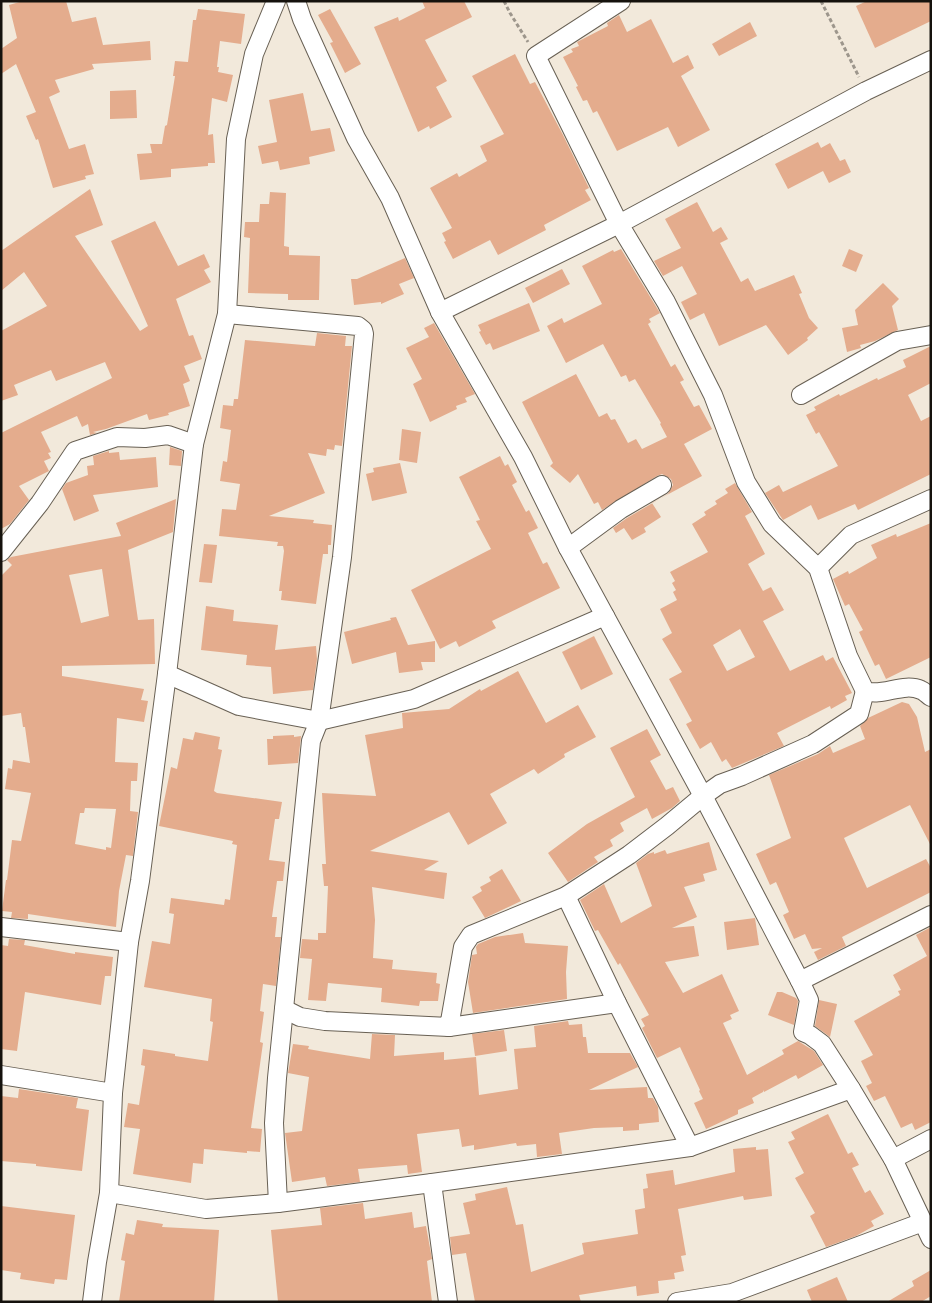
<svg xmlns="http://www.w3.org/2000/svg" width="932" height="1303" font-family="Spectral,serif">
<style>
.building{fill:#e4ac8d;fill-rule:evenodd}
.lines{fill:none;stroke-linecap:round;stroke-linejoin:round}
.minor-casing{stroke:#686054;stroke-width:20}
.path{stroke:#9d968c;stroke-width:3;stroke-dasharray:4 2.5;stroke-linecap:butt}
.minor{stroke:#fff;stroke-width:18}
</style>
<rect width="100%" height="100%" fill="#f2e9db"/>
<g class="building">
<path d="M23,1h43l6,21 24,-5 7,28 47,-4 1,19 -59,4 2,5 -39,11 5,12 -11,5 20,52 16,-5 9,30 -9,2 1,3 -33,9 -15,-49 -2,1 -10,-24 10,-4 -20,-48 -15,10v-25l16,-11 -8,-33z"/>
<path d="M422,1h42l8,16 -47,23 22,41 -11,6 16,30 -22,12 -1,-3 -11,6 -44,-105 24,-10 1,4 26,-13z"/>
<path d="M867,1h64v20l-56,27 -19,-42z"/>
<path d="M198,9l47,5 -4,30 -21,-3 -3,26h2l-1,5 15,3 -6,27 -15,-4 -4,37 5,-1 2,29h-7v3l-37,3v8l-31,3 -3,-26 15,-1 -2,-9h12l3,-18 2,-1 8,-49h-2l2,-15 13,1 5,-42h3z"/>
<path d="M330,9l31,55 -16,9 -15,-30 3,-1 -15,-27z"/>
<path d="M619,15l8,17 24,-13 22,44 15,-8 6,13 -13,8 29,54 -32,17 -10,-20 -51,24 -20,-40 -4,2 -6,-13 -4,1 -7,-14 2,-1 -15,-29 10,-5 -2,-3 8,-3 -2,-4 31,-16 -1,-3z"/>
<path d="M750,22l7,14 -38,20 -7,-12z"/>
<path d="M515,54l15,30 5,-2 28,53 26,53 -4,2 6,10 -47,25 2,5 -48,25 -8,-15 -37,19 -9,-17 2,-1 -4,-8 10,-5 -22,-40 27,-15 2,4 28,-16 -7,-15 24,-12 -32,-58z"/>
<path d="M136,90l1,28 -27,1v-28z"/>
<path d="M303,93l8,38 19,-3 5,23 -26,6 1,7 -30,6 -2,-9 -16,3 -4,-18 19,-4 -8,-42z"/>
<path d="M818,142l3,6 9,-5 10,18 5,-2 6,13 -22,11 -6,-12 -35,18 -13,-25z"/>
<path d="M90,189l13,36 -28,11 65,95 8,-5 -37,-85 44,-20 23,45 26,-12 6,13 -6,3 7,12 -35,17 13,37 4,-1 9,24 -18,7 6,15 -7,3 7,22 -22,7 1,2 -20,5 -2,-6 -41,15 -13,3 4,1 -7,2 -2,-11 -6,3 -5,-11 -36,16 10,20 -3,1 3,5 -7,3 5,10 -30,15 10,14 -19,24 -9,5v-96l111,-55 -7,-16 -49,19 -5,-11 -37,15 4,10 -17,6v-70l46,-25 -23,-34 -23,19v-40z"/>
<path d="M270,192l16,1 -2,53 5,1v8l31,1 -1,44h-31v-6l-40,-1 2,-55 -6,-1 1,-15h14l1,-18h9z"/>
<path d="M697,202l16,30 8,-5 7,12 -8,4 21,39 7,-4 7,13 39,-16 8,18 -3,1 10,24 9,10 -11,10 1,2 -20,15 -22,-30 -47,21 -15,-33 -14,7 -9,-18 16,-8 -15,-28 -19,10 -9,-15 27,-13 -16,-29z"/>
<path d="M621,249l39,64 -11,6 2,3 -3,2 23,43 4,-3 9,16 -4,2 14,25 5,-2 13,24 -28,15 18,32 -50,27 9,14 -17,11 2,4 -14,8 -8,-12 -8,5 -3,-5 14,-10 41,-24 5,-9 -2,-6 -9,-5 -5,2 -55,34 -4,-8 -4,2 -16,-30 -8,9 -20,-17 3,-3 -31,-61 54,-28 23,43 8,-4 4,7 4,-1 13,24 8,-4 6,10 25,-12 -7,-13 1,-1 -26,-44 -6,3 -3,-7 -5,2 -18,-33 -37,19 -19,-37 15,-8 2,5 38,-19 -20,-38 31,-16 1,2z"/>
<path d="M849,249l14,6 -7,17 -14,-6z"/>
<path d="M405,258l9,20 -15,6 5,10 -23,10v-2l-27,3 -3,-26h6z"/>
<path d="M562,269l8,15 -37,19 -8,-15z"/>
<path d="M883,283l16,16 -7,7 6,24 -23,11 -15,4 1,3 -14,4 -5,-24 16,-3 -3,-15z"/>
<path d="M529,303l11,28 -47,19 -3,-7 -4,2 -7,-13 2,-1 -3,-6z"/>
<path d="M434,323l41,71 -10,4 2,4 -11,4 1,3 -27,13 -17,-38 9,-5 -16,-31 23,-11 -5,-9z"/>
<path d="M317,333l29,3 -1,10h7l-10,100 -7,-1 -1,5 -7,-1 -1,7 -18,-3 17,40 -56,23 45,4 -1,3 19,2 -1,20h-3v9h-5l-7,50 -35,-4 1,-9h-3l5,-40 -1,-5h-6l1,-4 -59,-6 3,-27 14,1 4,-26 -20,-3 3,-20 4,1 4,-32 -11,-2 3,-23 10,1 1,-7h4l7,-59 70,6z"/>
<path d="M931,346v37l-23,12 13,26 10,-5v58l-73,36 -3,-6 -37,16 -7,-15 -28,15 -18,-27 14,-8 4,7 55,-26 -19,-34 -3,2 -10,-19 10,-5 -2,-3 25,-13 1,2 37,-18 1,2 28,-13 -3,-7z"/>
<path d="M402,429l19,3 -4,31 -18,-3z"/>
<path d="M170,447l12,4 -1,15 -12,-1z"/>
<path d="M109,451v2l10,-1 1,8 36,-3 2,30 -65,8 6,16 -25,10 -12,-32 4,-6 22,-8 -1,-9 7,-1 -1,-9z"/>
<path d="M500,456l5,10 3,-2 9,18 -5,3 14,27 3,-2 9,18 -10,5 15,31 4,-2 13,26 -68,33 4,7 -37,19 -3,-6 -16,8 -29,-59 80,-41 -15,-28 4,-1 -21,-43z"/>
<path d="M400,463l7,30 -35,8 -6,-27 8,-2 -1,-4z"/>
<path d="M735,483l17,29 -7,4 20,38 -17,10 15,27 8,-4 13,23 -21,11 27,50 33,-16 3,6 7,-4 19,36 -7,3 2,4 -16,9 -1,-3 -53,27 7,13 -52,22 -6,-9 -4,3 -11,-20 -11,7 -14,-25 6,-3 -23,-42 13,-7 -20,-33 10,-6 -12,-24 17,-9 -4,-8 3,-2 -4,-7 3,-2 -5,-9 38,-20 -16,-28 14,-9 -2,-3 13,-8 -2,-3 13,-8 -3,-4zM740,629l15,28 -28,14 -14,-26z"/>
<path d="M176,499l-3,33 -45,18 10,70 16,-1 1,45 -93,2v10l82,13 -3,11 7,1 -4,21 -27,-4 -2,44 23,1 -1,18h-6l-1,30 8,1 -5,44 -7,-1 -7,36 -3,36 -88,-13v5l-17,-1 1,-6 -10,-1 4,-31h1l5,-40 9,1 10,-48 -26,-4 3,-21 4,1 1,-9 17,3 -5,-36h-2l-2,-14 -20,3v-140l11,-11 -5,-5 4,-3 110,-21 -5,-13zM102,569l7,47 -28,7 -12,-48zM85,808l31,1 -5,39 -5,-1v3l-31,-6 5,-31h4z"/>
<path d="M931,523v134l-45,22 -7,-15 -4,2 -16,-34 4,-2 -14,-26 -4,2 -12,-27 15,-8 1,3 28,-16 -6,-13 25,-11 1,3z"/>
<path d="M204,544l13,1 -5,38 -13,-1z"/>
<path d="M206,606l28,4 -1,11 45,4 -3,25 41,-4 1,13 -4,31 -40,4 -2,-27 -25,-2 1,-10 -46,-5z"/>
<path d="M396,617l12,28 27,-4v21h-14l2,8 -24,3 -3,-21 -44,12 -8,-32 47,-12 -1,-2z"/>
<path d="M594,636l19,38 -32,16 -19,-38z"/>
<path d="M518,671l28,52 32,-18 18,32 -32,17 1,3 -27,17 -4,-5 -44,25 17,29 -39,22 -19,-33 -79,39 69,10 -15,9 23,3 -3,26 -72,-12 3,33 -2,38 20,2 -1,9 45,4 -1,10 4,1 -2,17h-18l-1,5 -38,-4 1,-14 -54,-5 -2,18 -18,-1 4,-41 -12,-1 2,-19 16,1v-7h8l2,-47h-4l-2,-22h4l-4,-71 54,3 -11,-61 38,-7 -1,-15 47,-4 31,-20 1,2z"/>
<path d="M902,702l7,2 8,13 8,35 6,-3v97l-21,-41 -66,33 23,50 59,-29 5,9v24l-89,45 4,9 -28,14 -4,-8 8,-4 -10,1 -7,-15 -11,5 -11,-24 6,-3 -13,-30 -6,3 -14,-31 35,-16 -22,-63 49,-21 12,-8 3,7 32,-14 -5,-13 8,-8z"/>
<path d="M647,729l14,26 -11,6 16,29 7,-3 7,14 -8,7 -20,11 -5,-11 -27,15 4,8 -14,9 3,6 -19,11 4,5 -30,20 -20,-29 39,-29 48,-27 -25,-49z"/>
<path d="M195,732l25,5 -2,12 4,1 -8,41 3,2 65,9 -3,17h-4l-6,41 16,2 -2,19h-6l-5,36h5l-2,20h6l-5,49 -13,-2 -3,27 4,1 -4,30 3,1 -12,85 11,1 -2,23 -13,-1v2l-43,-4 -1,15 -10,-1 -2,20 -58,-9 7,-45 -16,-2 4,-24 11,2 6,-39 -4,-1 2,-16 32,5v2l33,5 5,-39 -3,-1 2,-22 -68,-12 8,-46 18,3 4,-30 -5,-1 2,-15 53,7 1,-6 5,1 7,-55 -5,-1 1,-3 -74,-15 12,-59 6,2 6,-31 10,2z"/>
<path d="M294,735v2l7,-1 -3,27 -30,2 -1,-26h6v-3z"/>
<path d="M709,842l8,28 -14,4 2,7 -21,6 13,30 -25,11 22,-2 5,30 -34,6 18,31 39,-19 17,37 -9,4 2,4 -9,4 24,52 37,-21 -2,-4 16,-9 16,10 9,14 -25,14 -2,-4 -32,17 -1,-2v2l-11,6 2,5 -16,7v4l-32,15 -12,-26 9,-4 -4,-8 1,-1 -20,-43 -23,11 -15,-30 3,-2 -4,-7 8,-4 -29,-52 -2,2 -20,-35 -3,1 -15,-31 24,-16 17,39 31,-17 -16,-43 12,-9 6,-2v2l11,-4 2,4z"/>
<path d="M502,869l19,32 -36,17 -13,-21 10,-6 -2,-4 11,-6 -2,-4z"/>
<path d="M755,918l4,27 -32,5 -3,-28z"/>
<path d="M931,927v195l-16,8 -3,-7 -11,5 -16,-32 -11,5 -8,-15 6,-3 -11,-22 12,-6 -19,-34 46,-26 -2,-4 3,-1 -8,-15 34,-19 -11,-21z"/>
<path d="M523,933l2,10 43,3 -2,26 1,27 -94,14 -5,-31 4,-27 5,-1 -1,-7 2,-3 17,-7z"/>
<path d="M9,939l16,1 -1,5 51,9v-2l38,5 -2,19h-6l-4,29 -76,-13 -8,59 -16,-2v-104l7,1z"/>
<path d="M777,992h5l14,6 2,3 -4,24 -26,-10z"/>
<path d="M819,1000l18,4 -7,33 -15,-11z"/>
<path d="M568,1021l1,4 13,-1 1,13h3l2,16h42l8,14 -49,23 58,-3 1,11h5l5,9 1,15 -20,2v6l-16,1v-4l-29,1 -35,5 3,21 -25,3 -1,-13 -19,2 -1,-3 -42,7v-5l-12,2 -3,-18 -42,5 5,38 -14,2 -1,-9 -49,4 2,13 -33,4 -2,-9 -33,5 -7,-49 17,-2 7,-54 -21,-4 5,-29 16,2 -1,3 17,3 45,7 2,-25 23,1 -1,21 50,-4v8l32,-3 3,38 39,-6 -4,-40 22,-2 -2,-21z"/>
<path d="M504,1030l3,21 -32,5 -3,-22z"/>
<path d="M19,1089l59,9 -2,10 13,2 -7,61 -46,-5v-2l-35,-3v-65l17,2z"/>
<path d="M828,1114l20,40 4,-2 7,13 -7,3 13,25 5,-3 14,24 -13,7 3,5 -18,10 -30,11 -16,-31 5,-3 -20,-35 9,-5 -16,-31 7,-3 -4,-7z"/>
<path d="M756,1147v3l12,-1 4,47 -28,4 -1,-4 -65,13 8,46 -5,1 3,15 -10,2 1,6 -17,2 1,12 -22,3 -1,-10 -57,9 2,7h-106l-9,-49 -14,2 -2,-18 20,-3 -7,-31 13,-3 -1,-6 32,-7 9,38 7,-1 8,48 53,-18 -2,-11 56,-9 -3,-24 10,-2 -2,-19 5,-1 -2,-14 27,-4 2,15 60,-13 -2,-23z"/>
<path d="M363,1203l2,16 47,-7 2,16 12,-2 6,33 -5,2 5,41h-154l-7,-72 51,-5 -2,-17z"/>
<path d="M1,1206l74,9 -8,65 -12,-1 -1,5 -34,-5 1,-6 -20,-3z"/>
<path d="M137,1220l26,4 -1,3 57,3 -5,72h-95l6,-41 -4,-1 5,-27 8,2z"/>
<path d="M931,1270v26l-10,6h-34l27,-16 -2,-5z"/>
<path d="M837,1277l11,25h-36l-5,-12z"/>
</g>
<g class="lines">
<defs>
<g id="minor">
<path d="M296,1l6,18 54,119 34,60 50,114 83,145 45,91 135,248 97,185 9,19 -6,32 7,3 12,9 29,45 42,70 38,80"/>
<path d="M621,1l-85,55 83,168 47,78 47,93 33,87 26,42 46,44 30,88 17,35c18,6 38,-9 56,-1 3,1 7,5 10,7"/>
<path d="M440,312l179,-88 247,-133 65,-31"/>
<path d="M227,314l131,12 5,4 1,4 -22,223 -23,164 -8,20 -34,337 -3,45 4,80"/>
<path d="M801,395l96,-54 34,-6"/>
<path d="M568,548l53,-39 41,-24"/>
<path d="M1,552l39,-49 35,-52 42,-14 28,1 23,-3 26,9"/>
<path d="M818,568l33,-33 80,-36"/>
<path d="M167,674l72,32 80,15 95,-22 191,-83"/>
<path d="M566,896l51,107 73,144"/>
<path d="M1,927l128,15"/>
<path d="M800,981l131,-66"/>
<path d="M284,1009l16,8 25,4 124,6 14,-80 8,-12 95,-39 63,-41 38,-29 36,-30 17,-12 22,-8 71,-32 46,-30 6,-23"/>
<path d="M449,1027l168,-24"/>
<path d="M1,1075l112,18"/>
<path d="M893,1159l38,-20"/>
<path d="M432,1183l16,119"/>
<path d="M109,1193l97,16 72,-6 154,-20 258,-36 161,-58"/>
<path d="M92,1302l5,-40 12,-69 4,-100 16,-151 11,-61 27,-207 27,-230 33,-130 9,-175 18,-85 22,-53"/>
<path d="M677,1302l55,-9 191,-71"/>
</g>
</defs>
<use href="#minor" class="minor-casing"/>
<g class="path">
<path d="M504,1l6,12 18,29"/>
<path d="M821,1l38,76"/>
</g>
<use href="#minor" class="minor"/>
</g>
<rect width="932" height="1303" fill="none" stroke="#15120d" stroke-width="5"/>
</svg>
